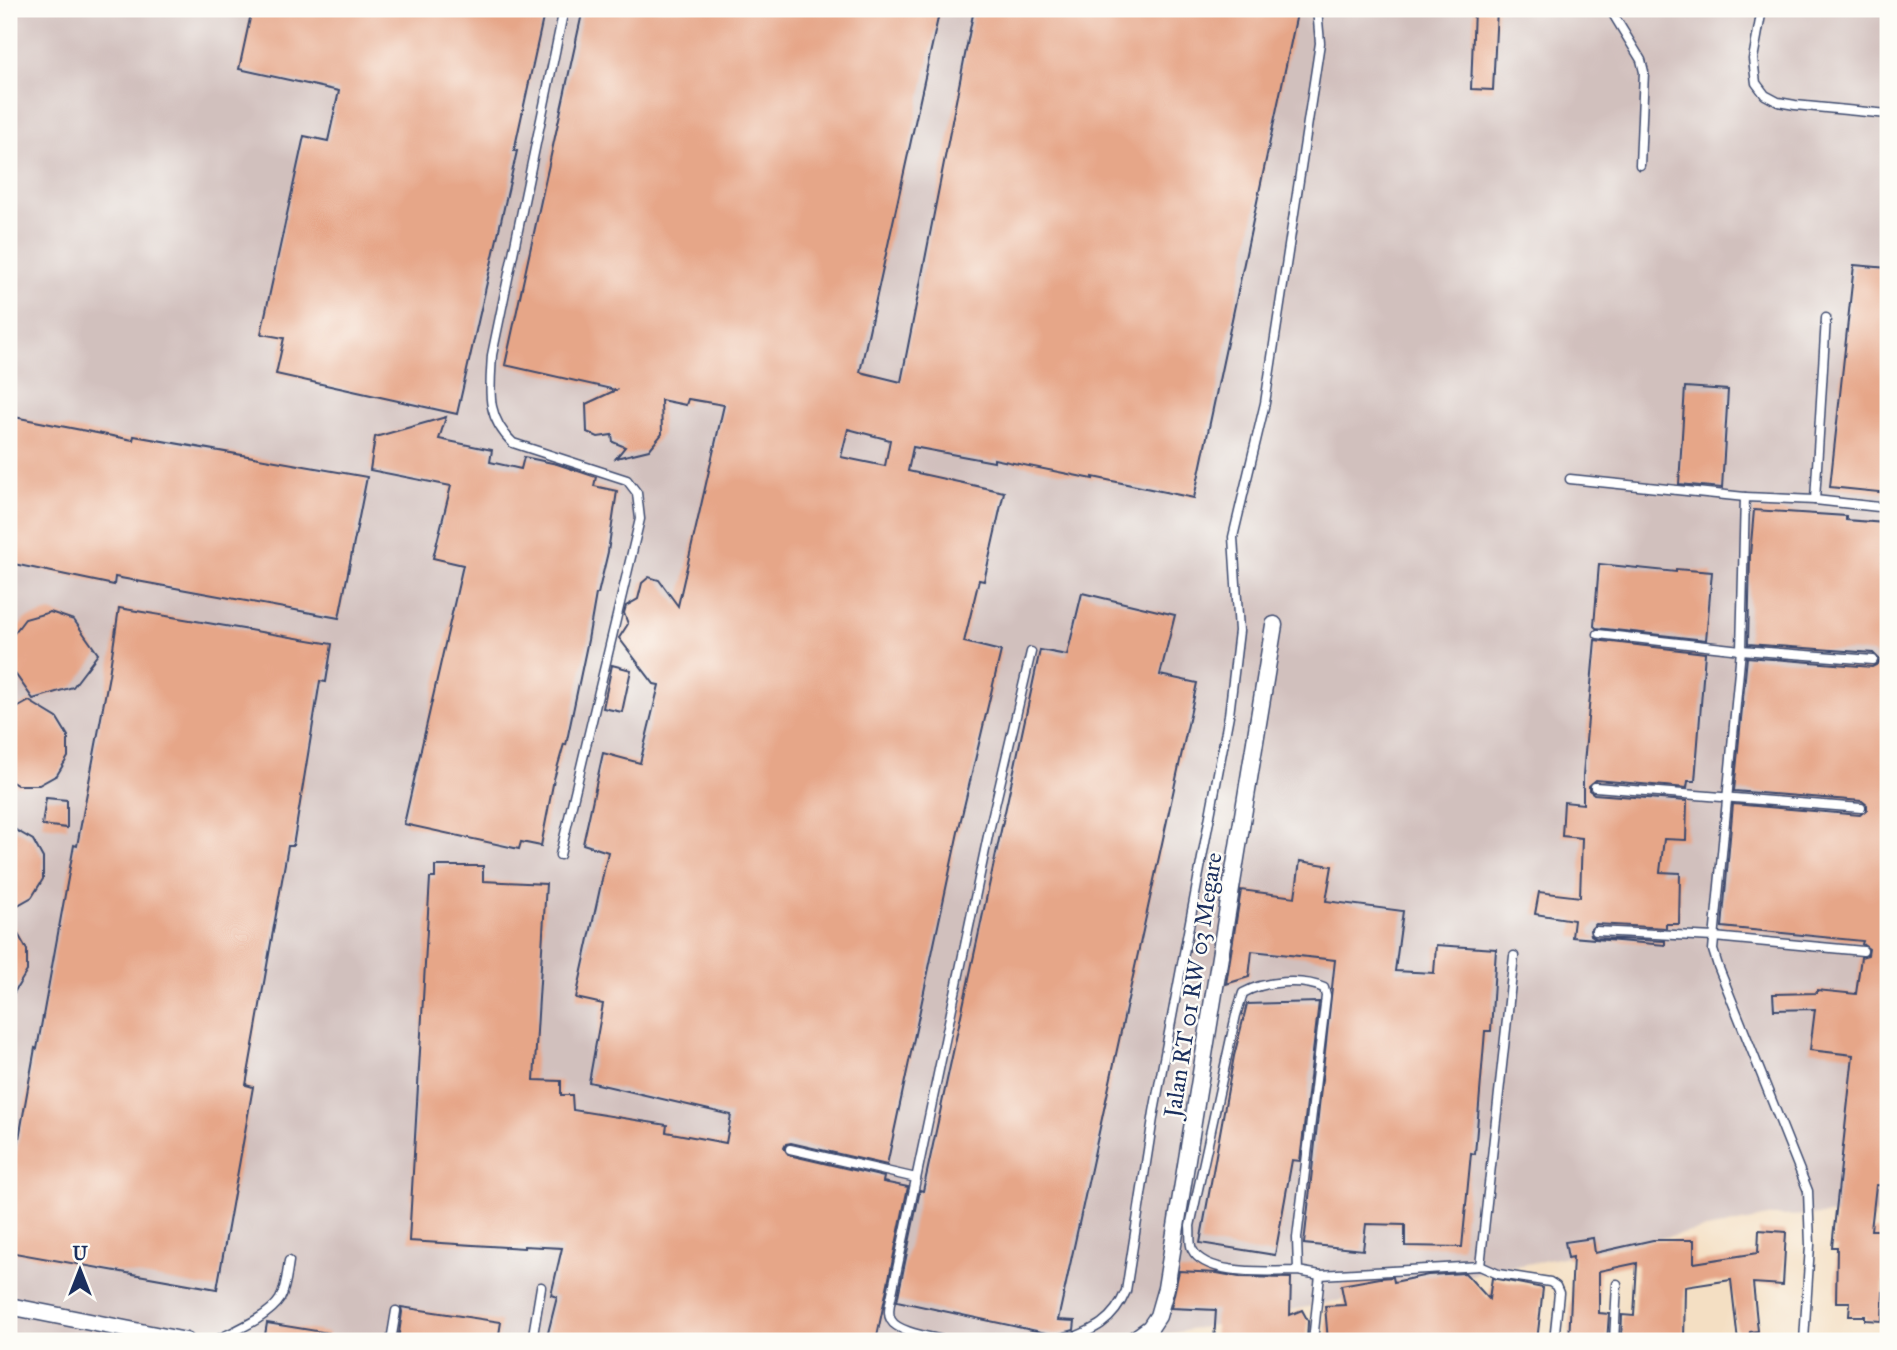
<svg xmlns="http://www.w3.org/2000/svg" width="1897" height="1350" font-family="'IM FELL Great Primer',serif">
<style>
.industrial{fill:#d1c0bd}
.building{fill:#e6a688;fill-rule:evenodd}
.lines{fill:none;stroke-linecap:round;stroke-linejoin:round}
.lane-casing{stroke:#3c496d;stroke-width:11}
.street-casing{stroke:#3c496d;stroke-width:19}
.lane{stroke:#fff;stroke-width:8}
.street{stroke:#fff;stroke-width:16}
.labels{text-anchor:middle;stroke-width:5;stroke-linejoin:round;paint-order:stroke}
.street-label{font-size:24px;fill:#1b2f5e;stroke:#fdfcf7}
</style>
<rect width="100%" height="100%" fill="#fdfcf7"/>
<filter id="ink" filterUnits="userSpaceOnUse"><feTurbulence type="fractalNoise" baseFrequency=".0143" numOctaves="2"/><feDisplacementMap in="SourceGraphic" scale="14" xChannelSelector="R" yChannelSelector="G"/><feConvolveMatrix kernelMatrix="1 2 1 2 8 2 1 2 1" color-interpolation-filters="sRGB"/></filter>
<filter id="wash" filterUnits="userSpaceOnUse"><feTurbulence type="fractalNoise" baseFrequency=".00686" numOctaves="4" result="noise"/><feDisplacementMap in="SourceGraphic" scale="28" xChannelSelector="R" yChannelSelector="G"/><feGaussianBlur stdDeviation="1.57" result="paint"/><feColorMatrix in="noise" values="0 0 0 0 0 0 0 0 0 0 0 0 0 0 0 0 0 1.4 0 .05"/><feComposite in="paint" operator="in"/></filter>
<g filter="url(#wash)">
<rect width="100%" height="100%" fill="#f4dfc3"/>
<path class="industrial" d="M9,9h1879v1205l-115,2 -640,125h-1124z"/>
<g id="blocks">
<g class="building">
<path d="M252,9h293l-31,142h3l-60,263 -181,-40 8,-36 -23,-4 43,-198 24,5 11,-50 -100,-22z"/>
<path d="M583,9h357l-80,363 41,10 73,-373h324l-104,489 -101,-21v2l-99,-20v3l-81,-15 -5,24 96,21 -20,89 -5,-1 -15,62 37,9 -43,181 -71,333 -96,-22 -5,1 -2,4 5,7 95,22 -1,5 25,5 -32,154h-330l11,-44 -6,-2 11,-47 -38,-2v2l-115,-7 21,-363h5v-12h48v15l63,3 -12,196 27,1v14h11l1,15 94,15 -1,7 60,11 5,-28 -142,-33 14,-78 -27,-6 32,-146 -25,-8 20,-91 37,10 19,-78 -5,-1 -35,-46 9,-14 -4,-11 2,-7 12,-7 4,-16 7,-6 10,3 19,26 46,-201 -36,-6 -2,6 -25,-5 1,34 -13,16 -33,8 9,-11 -12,-5 -1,-7 -14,2 -11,-5 -1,-28 30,-14 -111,-25zM848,429l42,11 -5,26 -44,-9z"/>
<path d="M1474,9h23l-4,81 -22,-1z"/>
<path d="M1854,265l34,3v225l-58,-6z"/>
<path d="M1685,387l43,3 -6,98 -43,-4z"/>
<path d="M9,416l124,24 1,-4 233,41 -28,141 -224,-41 -1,8 -105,-22z"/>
<path d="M446,417l-7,22 53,11 -2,12 31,7 3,-12 33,7 39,13 -2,9 23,5 -9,61 -10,42h-2l-8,46 -22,105 -2,-1 -10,35 -13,67 -20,-4 -2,7 -115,-25 59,-259 -30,-7 18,-72 -81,-16 5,-33z"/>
<path d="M1754,510l92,6v4l39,3 -3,38h6v625l-12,-1 -5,45h16l1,37h-4l-2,54 -17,-1v-4h-16l1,-14h-14l1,-55h-5l21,-192 -43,-5 5,-41 -41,1 -1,-16 44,-1v-3l39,4 5,-37 7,-2 1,-6 -7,-5 1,-3 -141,-14 11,-123 127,11 7,-6v-4l-5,-4 -128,-10 13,-134 125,10 6,-3 2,-4 -7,-7 -125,-9 2,-89z"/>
<path d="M1599,564l77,8v-3l36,3 -6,68 -110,-12 -2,-2z"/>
<path d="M1082,593l93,22 -15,60 37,8 -139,637 17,1 -1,9 -19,5 -158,-34 23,-111 3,1 117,-541 27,5z"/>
<path d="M119,608l213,36 -6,38 -6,-1 -27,165h-5l-42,239 7,2 -36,202 -208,-37v-92l6,1 20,-113 2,1 37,-204 3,1 32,-171z"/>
<path d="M50,612l24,8 24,34 -25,33 -40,12 -24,-34v-25l16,-21z"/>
<path d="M1595,640l110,13 -10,128h-7l-1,7 -91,-8 -7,6v4l5,4 93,7 -1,39 -22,-1 -4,33 20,1 -1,51h-13v4l-70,-4 -6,6 1,5 5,3 69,3v4l-93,-8 2,-17 -39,-6 4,-22 41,5 2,-59 -20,-2 2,-34 19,2v-29z"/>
<path d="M612,665l19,5 -9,42 -19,-4z"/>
<path d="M29,701l28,17 11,18v21l-11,18 -18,10h-22l-8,-5v-68z"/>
<path d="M46,798l21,2v28l-25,-3z"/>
<path d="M9,826l24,14 10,18v21l-11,18 -23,13z"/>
<path d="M1300,861l32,5 -6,35 77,10 -8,60 39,2 2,-28 60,4 -5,82h-6l-10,123 -4,-1 -9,94 -57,-1v-21l-39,-1 -3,26 -59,-6 31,-284 -83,-9 -3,26 -23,7 15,-94 54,7z"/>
<path d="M9,918l18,32v21l-18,30z"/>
<path d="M1319,1002l-19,159 -8,-1 -17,95 -75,-12 34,-187 13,-52z"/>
<path d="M1759,1230l27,2 -3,53 -30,-2 5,48 -8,1 -2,9h-10l-7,-61 -46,7 -1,54h-63l1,-26 12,1 3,-53 -38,8v42l10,1 -2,27h-38l4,-84 -5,1 -3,-16 28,-4 2,15 58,-13h41v23l64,-10z"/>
<path d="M1179,1271l38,2 22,4 52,1 -1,37 12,-5 6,11 -1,20h-93l2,-31 -45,-2z"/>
<path d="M1465,1273l24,26 3,-21 51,10 -6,53h-209l-3,-35 20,-1 -4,-20 39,-7 13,-1 1,5 34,-7z"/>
<path d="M401,1307l100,15 -3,19h-100l4,-29z"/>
<path d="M267,1323l62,10v8h-65z"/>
</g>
</g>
</g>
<g filter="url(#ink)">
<use href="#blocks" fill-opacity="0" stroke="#3c496d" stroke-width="2"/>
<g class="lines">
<defs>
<g id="lane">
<path d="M1610,9l31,51 3,12 -4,93"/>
<path d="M1762,9l-9,50 3,24 9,12 13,7 17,3 93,9"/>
<path d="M1570,479l175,18"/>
<path d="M1815,500l11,-182"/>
<path d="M1598,634l143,16 132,10"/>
<path d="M1595,787l266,21"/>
<path d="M560,855l80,-336 -3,-26 -10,-13 -114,-37c-28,-27 -23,-52 -21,-88l72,-346"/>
<path d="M1596,931l118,6 149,14"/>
<path d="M790,1149l126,29"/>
<path d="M1480,1266l18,8 52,8 6,4 3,7 -5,48"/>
<path d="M1298,1271c-27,0 -93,6 -106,-22 -3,-6 -1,-16 -2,-23l46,-211 7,-22c21,-12 59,-15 81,-5l2,8 -29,242 1,33 22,4 160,-9 34,-310"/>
<path d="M215,1341c19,-10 54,-24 65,-42 6,-11 7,-26 9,-38"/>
<path d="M391,1341l5,-30"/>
<path d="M532,1341l9,-54"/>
<path d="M947,1341c-14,-4 -49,-8 -56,-21 -3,-5 -2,-11 -1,-17l99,-472 42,-179"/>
<path d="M1064,1341c30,-11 49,-19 62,-50l28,-179 75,-397 10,-84 -6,-94 32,-134 55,-360 -3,-34"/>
<path d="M1313,1341l7,-66"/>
<path d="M1614,1341l3,-57"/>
<path d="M1804,1341l6,-96 -2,-54 -90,-225 -5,-16 28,-300 4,-153 70,3 73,8"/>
</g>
<g id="street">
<path d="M9,1306l177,35"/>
<path d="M1132,1341l18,-13 8,-12 8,-28 108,-663"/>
</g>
</defs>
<use href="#lane" class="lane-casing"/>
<use href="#street" class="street-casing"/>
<use href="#lane" class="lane"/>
<use href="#street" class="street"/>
</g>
</g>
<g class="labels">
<g class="street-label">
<text transform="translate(1193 985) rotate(-81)" y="8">Jalan RT 01 RW 03 Megare</text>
</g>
</g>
<rect width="1897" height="1350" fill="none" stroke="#fdfcf7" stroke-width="35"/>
<g transform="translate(80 1270)" stroke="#fdfcf7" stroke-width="5" paint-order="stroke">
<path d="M0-5L12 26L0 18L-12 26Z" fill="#1b2f5e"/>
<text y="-10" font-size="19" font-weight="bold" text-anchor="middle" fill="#1b2f5e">U</text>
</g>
</svg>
